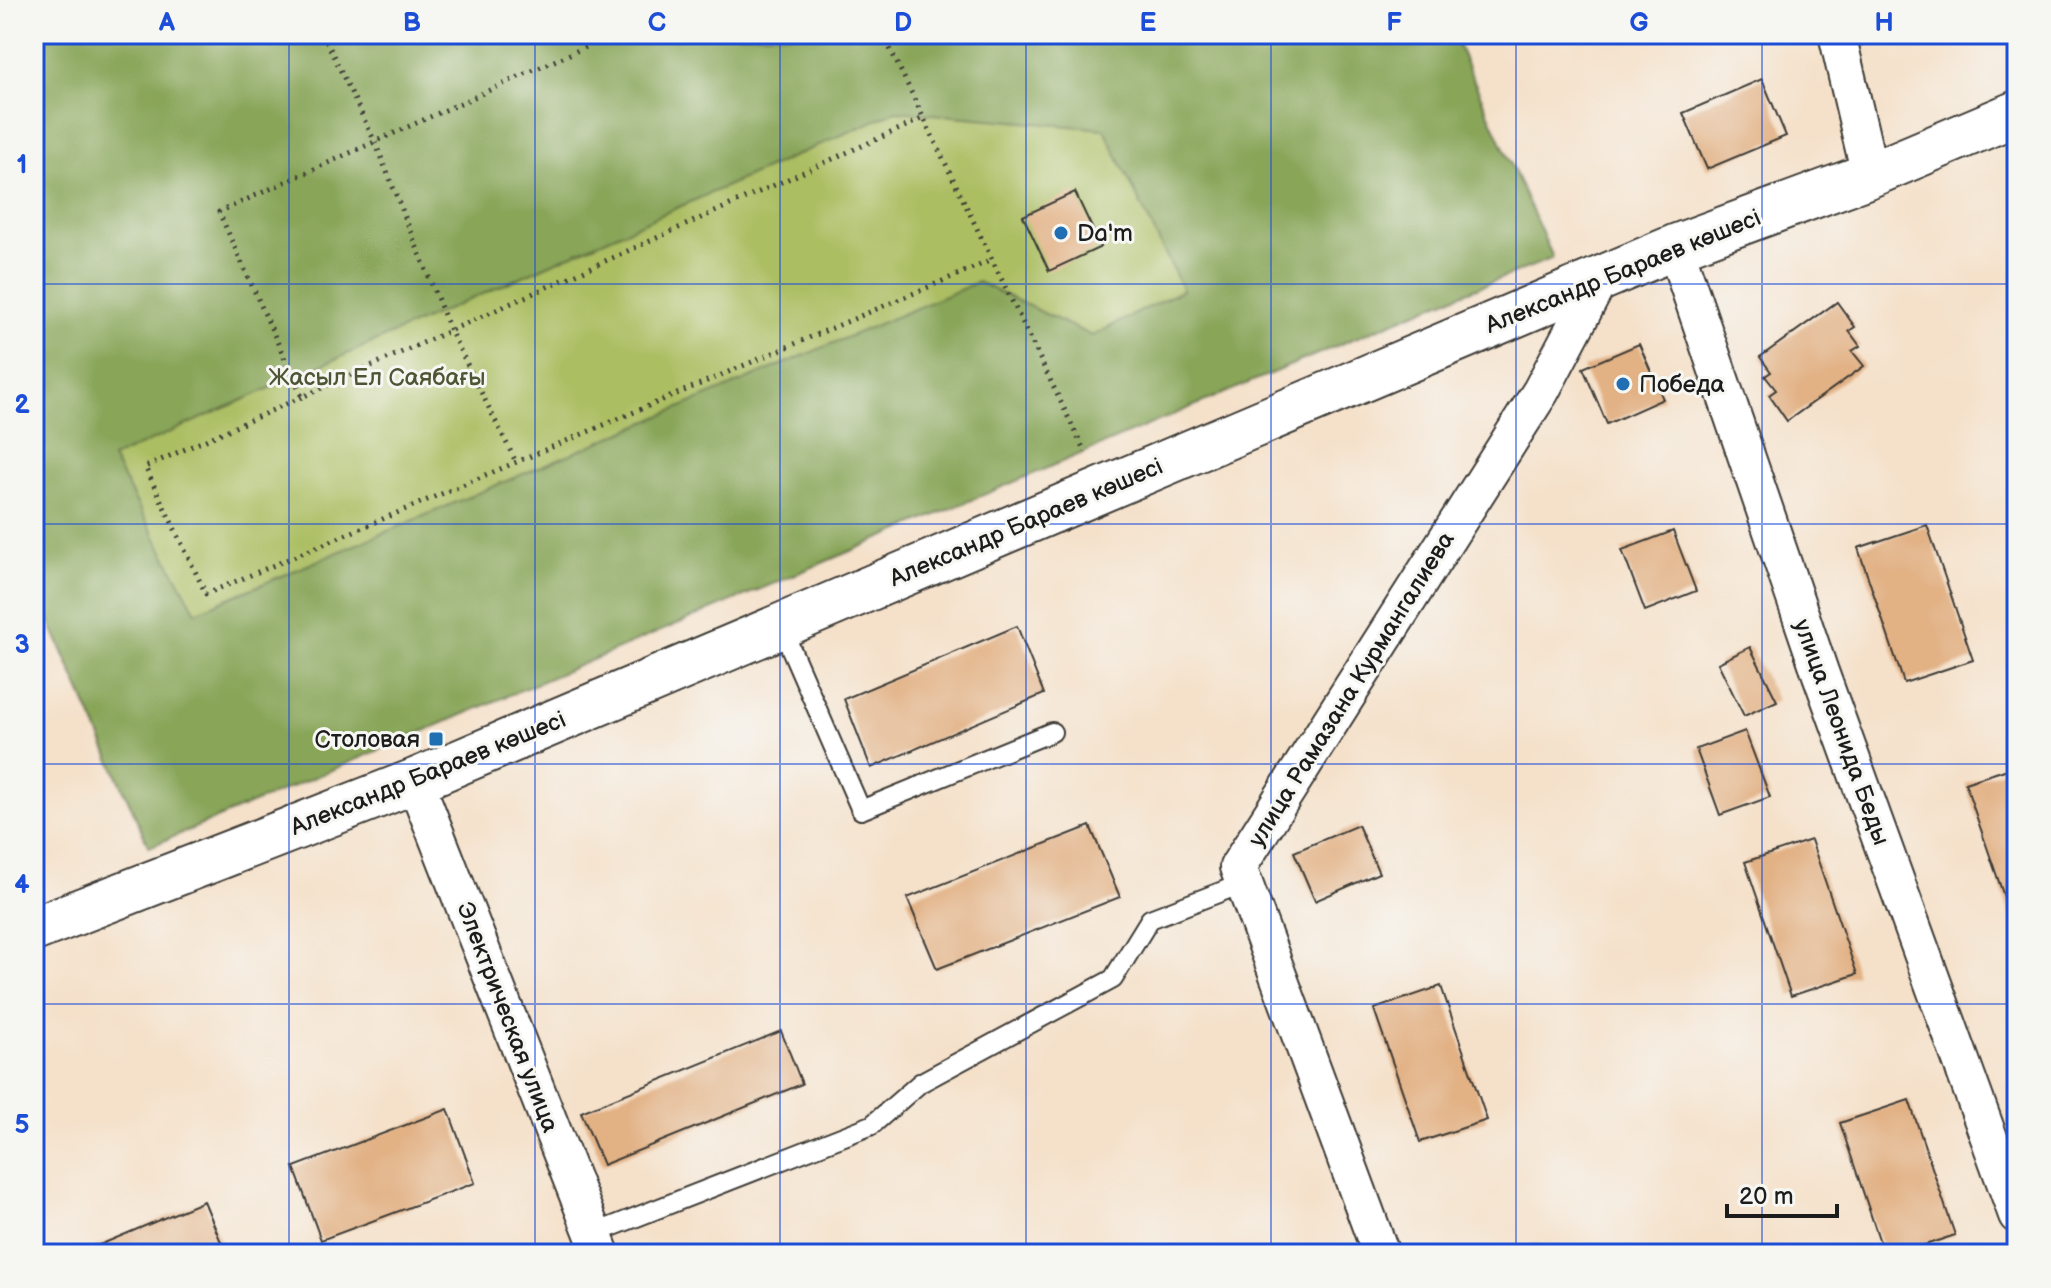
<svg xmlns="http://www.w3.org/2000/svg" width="2051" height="1288" font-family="'Balsamiq Sans',sans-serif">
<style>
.green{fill:#abbe62;stroke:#646d3f;stroke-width:2}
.forest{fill:#88a558;stroke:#52603a;stroke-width:2;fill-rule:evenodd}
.building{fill:#e2b184}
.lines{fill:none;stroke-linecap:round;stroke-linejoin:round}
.service-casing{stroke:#3d3a36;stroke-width:22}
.minor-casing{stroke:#3d3a36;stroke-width:40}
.tertiary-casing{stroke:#3d3a36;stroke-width:48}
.path{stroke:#3d3a36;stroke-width:5;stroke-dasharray:2 6;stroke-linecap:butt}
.service{stroke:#fff;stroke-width:18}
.minor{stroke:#fff;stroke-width:36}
.tertiary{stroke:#fff;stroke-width:44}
.grid{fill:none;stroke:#1d4ed8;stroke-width:2;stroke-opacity:0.55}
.poi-dot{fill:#1f6fb2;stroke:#f6f6f2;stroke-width:3}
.labels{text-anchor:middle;stroke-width:6;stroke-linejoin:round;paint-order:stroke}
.poi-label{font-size:24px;fill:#1c1c1c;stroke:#f6f6f2;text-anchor:start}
.street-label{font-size:24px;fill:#1c1c1c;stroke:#f6f6f2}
.park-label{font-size:24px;fill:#4e5534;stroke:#f6f6f2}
.neatline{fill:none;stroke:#1d4ed8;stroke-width:3}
.grid-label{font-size:26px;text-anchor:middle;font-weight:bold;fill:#1d4ed8}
</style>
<rect width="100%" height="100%" fill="#f6f6f2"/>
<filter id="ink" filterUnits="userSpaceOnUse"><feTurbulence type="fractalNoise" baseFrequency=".0125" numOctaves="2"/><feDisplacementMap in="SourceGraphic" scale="16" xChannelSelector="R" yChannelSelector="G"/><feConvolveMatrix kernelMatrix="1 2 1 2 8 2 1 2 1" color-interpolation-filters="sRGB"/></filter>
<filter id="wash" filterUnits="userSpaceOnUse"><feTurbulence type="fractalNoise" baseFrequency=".006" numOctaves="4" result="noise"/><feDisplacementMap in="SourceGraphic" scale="32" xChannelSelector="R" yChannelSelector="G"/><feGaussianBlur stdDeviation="1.8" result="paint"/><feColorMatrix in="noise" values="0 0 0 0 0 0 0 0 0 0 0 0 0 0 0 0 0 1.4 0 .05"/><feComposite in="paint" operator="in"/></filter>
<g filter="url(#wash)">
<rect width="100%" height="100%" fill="#f5e1ca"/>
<path class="green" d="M34,34h1419l100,224 -115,45 -1289,544 -115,-261z"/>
<path class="forest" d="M34,34h1419l100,224 -115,45 -1289,544 -115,-261zM896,111l208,18 79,161 -91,46 -114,-54 -782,330 -84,-154z"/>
<g id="blocks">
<g class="building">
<path d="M1859,34h32l-29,11z"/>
<path d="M1762,79l24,57 -79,33 -24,-56z"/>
<path d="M1075,192l26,55 -52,24 -26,-55z"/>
<path d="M1837,302l18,25 -6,4 11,15 -8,5 12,15 -77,55 -18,-26 7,-5 -11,-14 6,-4 -11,-15z"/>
<path d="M1639,344l24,55 -56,25 -24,-56z"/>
<path d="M1927,525l46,135 -69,23 -46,-135z"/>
<path d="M1673,531l23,60 -51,20 -23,-61z"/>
<path d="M1017,626l27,68 -173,74 -27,-69z"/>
<path d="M1750,647l27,54 -33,15 -26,-53z"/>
<path d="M1745,731l25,66 -50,18 -24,-66z"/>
<path d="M2017,766v149l-6,2 -46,-134z"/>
<path d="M1358,825l21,48 -64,28 -21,-49z"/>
<path d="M1090,826l30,71 -183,72 -30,-71z"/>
<path d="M1811,840l46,134 -66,22 -46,-134z"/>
<path d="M1441,986l46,134 -67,22 -46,-133z"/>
<path d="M781,1031l21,53 -199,81 -22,-53z"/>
<path d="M1909,1100l46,135 -57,19h-14l-44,-131z"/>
<path d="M448,1109l27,74 -154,57 -27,-73z"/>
<path d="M204,1201l22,53h-133l-3,-5z"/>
<path d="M1537,1243l3,11h-37v-1z"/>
</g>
</g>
</g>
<g filter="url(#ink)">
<use href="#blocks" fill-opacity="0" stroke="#3d3a36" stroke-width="2"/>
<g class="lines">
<defs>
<g id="service">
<path d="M781,626l80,184 191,-78"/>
<path d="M593,1234l279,-109 48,-42 193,-104 37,-60 94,-36"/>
</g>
<g id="minor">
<path d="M1837,34l33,141"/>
<path d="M1675,247l145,425 197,543"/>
<path d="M415,781l186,473"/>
<path d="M1381,1254l-143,-387 303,-476 59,-112"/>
</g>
<path id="tertiary" d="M34,929l381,-148 1260,-534 195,-72 147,-62"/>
</defs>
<use href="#service" class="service-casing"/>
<use href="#minor" class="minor-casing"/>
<use href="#tertiary" class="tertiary-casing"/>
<g class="path">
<path d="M323,34l52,108 75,188 66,132"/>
<path d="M614,34l-395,178 83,185 622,-279"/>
<path d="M883,34l202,418"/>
<path d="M302,397l-157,70 61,127 786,-334"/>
</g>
<use href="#service" class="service"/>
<use href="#minor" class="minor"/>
<use href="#tertiary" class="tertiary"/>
</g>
</g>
<path class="grid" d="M289,34v1220M535,34v1220M780,34v1220M1026,34v1220M1271,34v1220M1516,34v1220M1762,34v1220M34,284h1983M34,524h1983M34,764h1983M34,1004h1983"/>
<g class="poi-dot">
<circle cx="1061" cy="233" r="8"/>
<circle cx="1623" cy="384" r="8"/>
<rect x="428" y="731" width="16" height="16" rx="4"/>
</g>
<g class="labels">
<g class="poi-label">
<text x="1077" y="241">Da'm</text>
<text x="1639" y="392">Победа</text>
<text x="420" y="747" text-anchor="end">Столовая</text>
</g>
<g class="street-label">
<text transform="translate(1623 271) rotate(-22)" y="8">Александр Бараев көшесі</text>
<text transform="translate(1026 522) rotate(-23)" y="8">Александр Бараев көшесі</text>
<text transform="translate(1351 689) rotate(-58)" y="8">улица Рамазана Курмангалиева</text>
<text transform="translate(1842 732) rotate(70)" y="8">улица Леонида Беды</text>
<text transform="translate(428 773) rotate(-22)" y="8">Александр Бараев көшесі</text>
<text transform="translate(508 1017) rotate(69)" y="8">Электрическая улица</text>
</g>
<g class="park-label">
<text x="377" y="385">Жасыл Ел Саябағы</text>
</g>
</g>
<rect width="2051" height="1288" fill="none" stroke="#f6f6f2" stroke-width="88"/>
<path d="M1727 1204v12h110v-12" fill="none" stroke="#1c1c1c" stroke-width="4"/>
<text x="1739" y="1204" font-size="24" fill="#1c1c1c" stroke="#f6f6f2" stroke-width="6" paint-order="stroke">20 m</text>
<rect x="44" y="44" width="1963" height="1200" class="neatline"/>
<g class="grid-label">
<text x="167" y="31">A</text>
<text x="412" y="31">B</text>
<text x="657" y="31">C</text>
<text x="903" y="31">D</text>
<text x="1148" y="31">E</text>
<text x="1394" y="31">F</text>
<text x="1639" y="31">G</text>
<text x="1884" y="31">H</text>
<text x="22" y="173">1</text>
<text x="22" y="413">2</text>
<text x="22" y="653">3</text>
<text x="22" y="893">4</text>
<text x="22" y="1133">5</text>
</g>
</svg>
